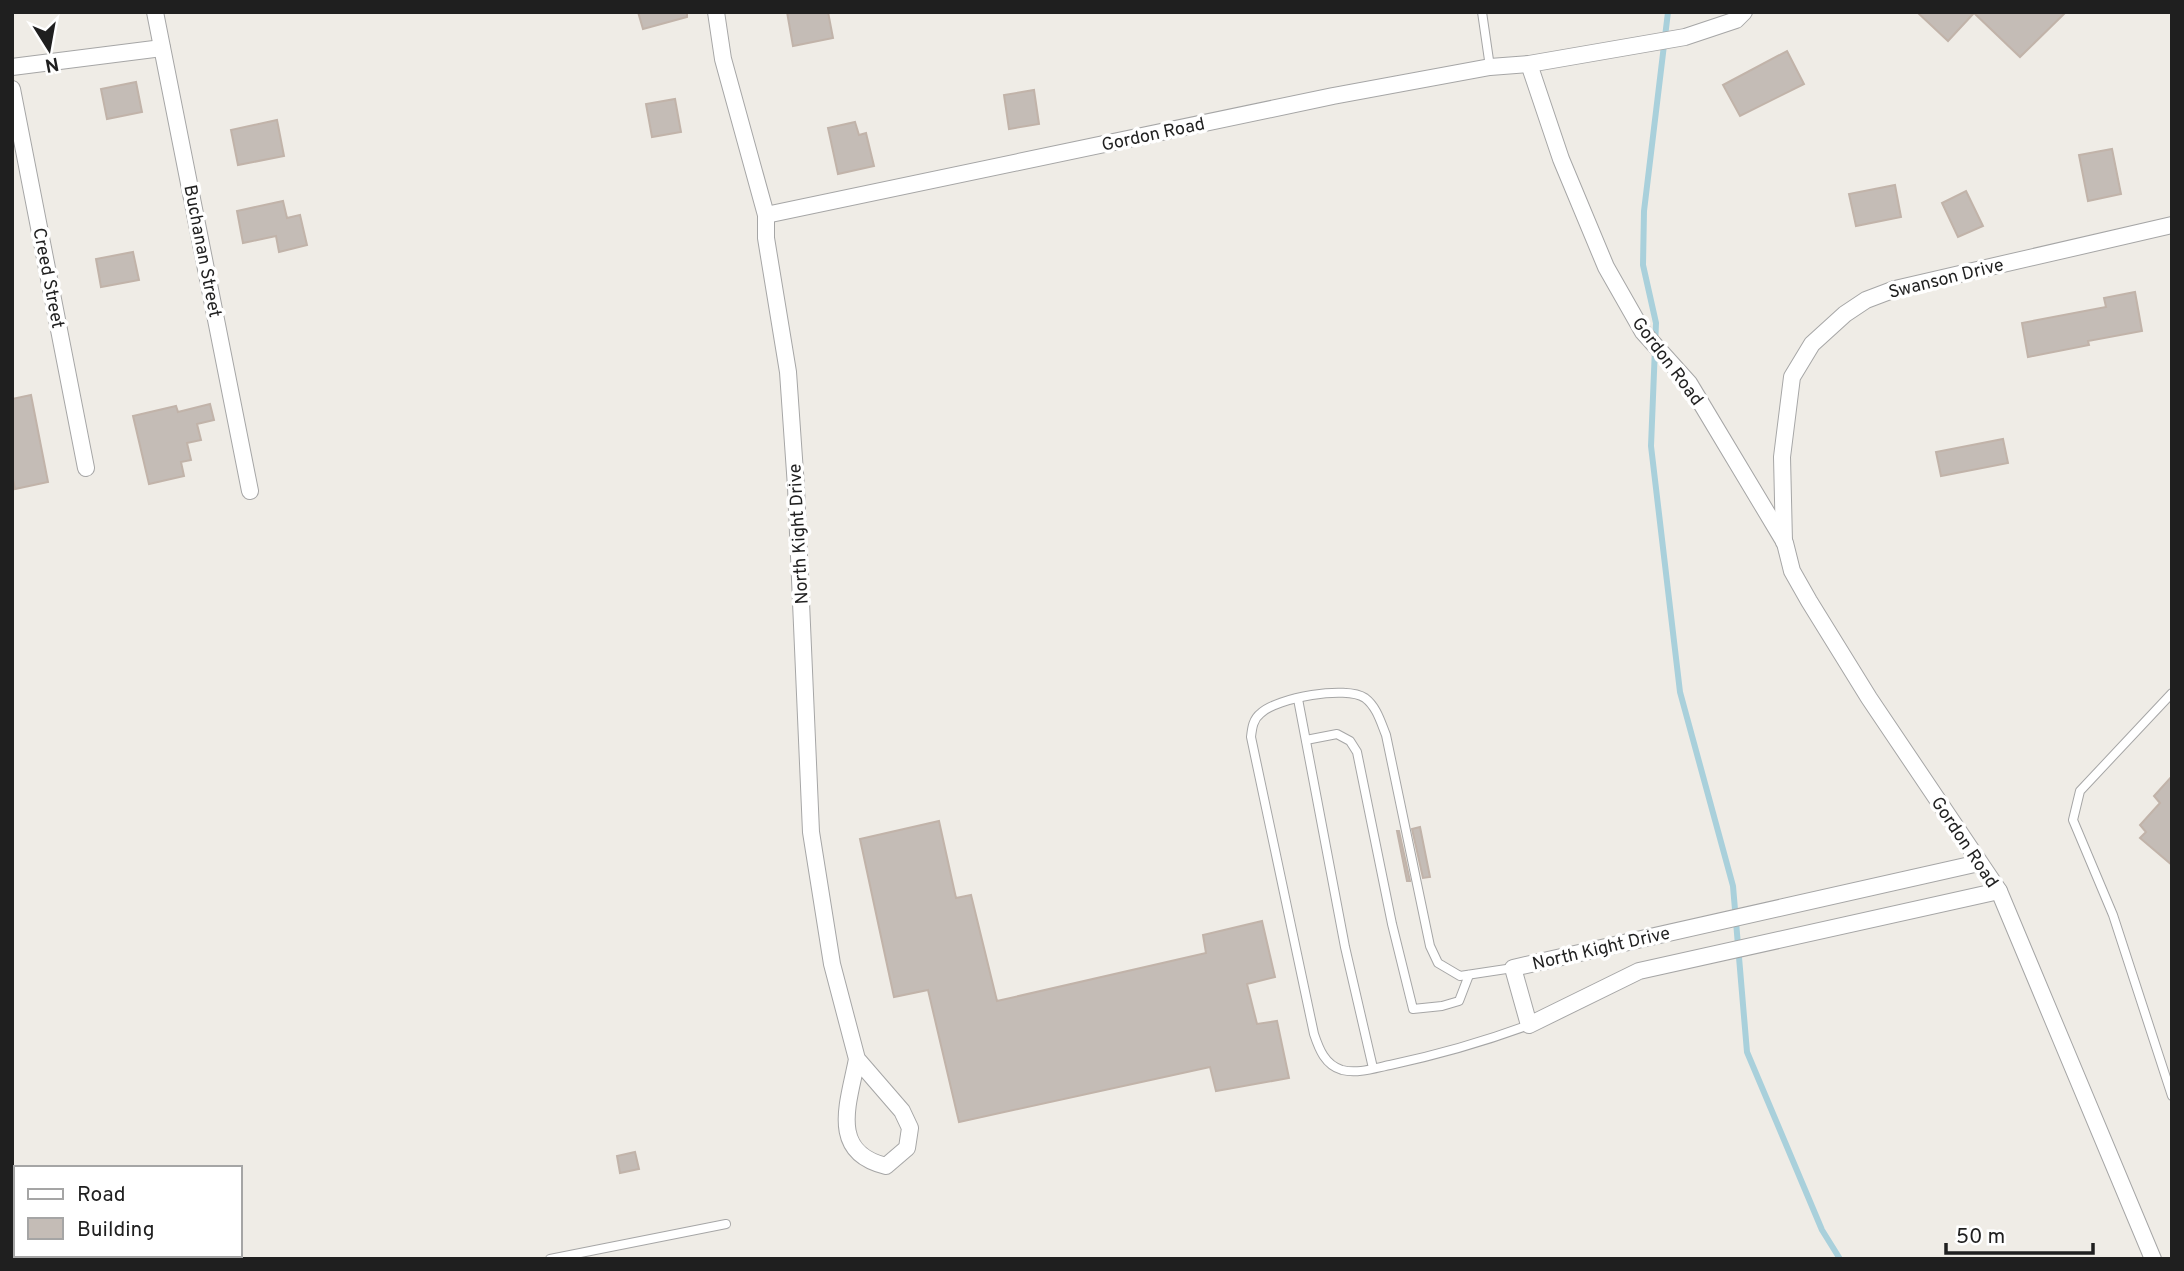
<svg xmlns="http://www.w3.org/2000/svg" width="2184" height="1271" font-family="Overpass,sans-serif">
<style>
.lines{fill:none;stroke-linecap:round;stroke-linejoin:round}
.stream{stroke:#a9d0db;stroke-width:6}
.building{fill:#c4bcb6;stroke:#c1b3a9;stroke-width:2}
.service-casing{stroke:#a6a6a6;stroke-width:10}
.minor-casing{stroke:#a6a6a6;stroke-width:18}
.service{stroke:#fff;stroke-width:8}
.minor{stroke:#fff;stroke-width:16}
.labels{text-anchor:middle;stroke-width:7;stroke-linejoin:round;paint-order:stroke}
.street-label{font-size:18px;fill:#1f1f1f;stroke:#fff}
</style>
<rect width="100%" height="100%" fill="#efece6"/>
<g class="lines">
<path class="stream" d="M1668,12l-24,199 -1,54 13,58 -5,123 29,246 53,194 14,166 75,178 18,29"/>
</g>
<g class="building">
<path d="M638,12h49v5l-44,12z"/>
<path d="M787,12h41l5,26 -40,8z"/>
<path d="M1917,12h149l-46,45 -46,-44 -26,28z"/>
<path d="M1787,51l17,33 -64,32 -17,-31z"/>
<path d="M136,82l6,30 -35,7 -6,-30z"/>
<path d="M1034,90l5,34 -30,5 -5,-34z"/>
<path d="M675,99l6,33 -29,5 -6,-33z"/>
<path d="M277,120l7,36 -46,9 -7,-35z"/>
<path d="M855,122l4,13 7,-2 8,33 -36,8 -10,-46z"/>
<path d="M2112,149l9,45 -33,7 -9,-46z"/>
<path d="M1895,185l6,32 -45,9 -7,-32z"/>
<path d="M1966,191l17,35 -25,11 -16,-34z"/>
<path d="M283,201l4,17 13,-3 7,30 -28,7 -3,-16 -33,7 -6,-32z"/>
<path d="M133,252l6,28 -38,7 -5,-28z"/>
<path d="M2135,292l7,39 -54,10 1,4 -61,12 -6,-34 84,-16 -2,-9z"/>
<path d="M31,395l17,87 -33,7 -3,-14v-76z"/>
<path d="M210,404l4,16 -17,4 4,16 -14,3 4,17 -10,2 3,14 -35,8 -16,-68 43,-10 2,6z"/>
<path d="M2003,439l5,24 -67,13 -5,-24z"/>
<path d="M2172,776v89l-32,-27 6,-6 -6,-7 20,-22 -6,-7z"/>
<path d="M939,821l17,77 15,-3 26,106 209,-48 -3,-18 59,-14 13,56 -28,7 10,40 20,-3 12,57 -73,13 -6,-24 -251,55 -31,-132 -34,7 -34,-158z"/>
<path d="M1420,827l10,50 -7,1 -11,-49z"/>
<path d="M1397,831h2l11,50h-3z"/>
<path d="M635,1152l4,17 -19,4 -3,-17z"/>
</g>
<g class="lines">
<defs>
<g id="service">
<path d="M1482,12l8,55"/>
<path d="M2172,693l-92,98 -7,29 40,95 59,181"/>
<path d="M1298,699l47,248 28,121"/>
<path d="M1306,740l31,-6 13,7 7,11 35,172 21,85 29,-3 17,-5 10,-26"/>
<path d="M1513,968l-53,8 -22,-13 -8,-17 -44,-211c-5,-12 -9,-28 -21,-37 -19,-13 -88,0 -104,15 -8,6 -9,15 -10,24l63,297c5,15 11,31 28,36 16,4 33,-2 48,-5 47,-10 93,-23 139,-40"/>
<path d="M550,1259l176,-35"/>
</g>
<g id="minor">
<path d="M155,12l95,479"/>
<path d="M716,12l7,47 43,156v23l22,134 8,115 15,345 21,132 25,95 45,52 8,17 -3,20 -21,18c-58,-14 -37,-64 -29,-107"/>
<path d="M1529,64l32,95 45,108 37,65 46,51 96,160 7,28 17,30 60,97 130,193 154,368"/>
<path d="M12,67l150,-19"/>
<path d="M12,89l74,379"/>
<path d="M766,215l567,-119 157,-29 39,-3 156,-27 51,-17 8,-8"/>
<path d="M1784,542l-2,-85 10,-80 20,-33 33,-30 21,-14 29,-11 277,-64"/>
<path d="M1979,863l-466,105 16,57 110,-54 360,-80"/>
</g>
</defs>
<use href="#service" class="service-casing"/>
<use href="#minor" class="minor-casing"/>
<use href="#service" class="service"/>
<use href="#minor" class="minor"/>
</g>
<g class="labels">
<g class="street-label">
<text transform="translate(1153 134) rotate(-12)" y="6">Gordon Road</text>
<text transform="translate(203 251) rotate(79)" y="6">Buchanan Street</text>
<text transform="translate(49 278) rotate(79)" y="6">Creed Street</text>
<text transform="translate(1946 278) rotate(-14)" y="6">Swanson Drive</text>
<text transform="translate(1668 361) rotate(53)" y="6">Gordon Road</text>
<text transform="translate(798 534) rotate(-93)" y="6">North Kight Drive</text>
<text transform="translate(1965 842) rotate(56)" y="6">Gordon Road</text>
<text transform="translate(1601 948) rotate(-13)" y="6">North Kight Drive</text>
</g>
</g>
<rect width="2184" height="1271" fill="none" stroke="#1f1f1f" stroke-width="28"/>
<rect x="14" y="1166" width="228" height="91" fill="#ffffff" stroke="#a5a5a5" stroke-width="2"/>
<rect x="28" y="1189" width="35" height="10" fill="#ffffff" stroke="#a5a5a5" stroke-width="2"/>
<text x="77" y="1201" font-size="21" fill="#1f1f1f">Road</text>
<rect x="28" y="1218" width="35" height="21" fill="#c4bcb6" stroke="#a5a5a5" stroke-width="2"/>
<text x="77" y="1236" font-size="21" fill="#1f1f1f">Building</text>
<g transform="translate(49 49) rotate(169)" stroke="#ffffff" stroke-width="5" paint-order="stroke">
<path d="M0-5L12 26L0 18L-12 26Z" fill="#1f1f1f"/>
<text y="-10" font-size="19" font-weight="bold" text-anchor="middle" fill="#1f1f1f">N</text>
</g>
<path d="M1946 1243v10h147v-10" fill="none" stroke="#1f1f1f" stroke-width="3.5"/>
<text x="1956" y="1243" font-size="21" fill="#1f1f1f" stroke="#ffffff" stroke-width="5" paint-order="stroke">50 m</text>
</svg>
